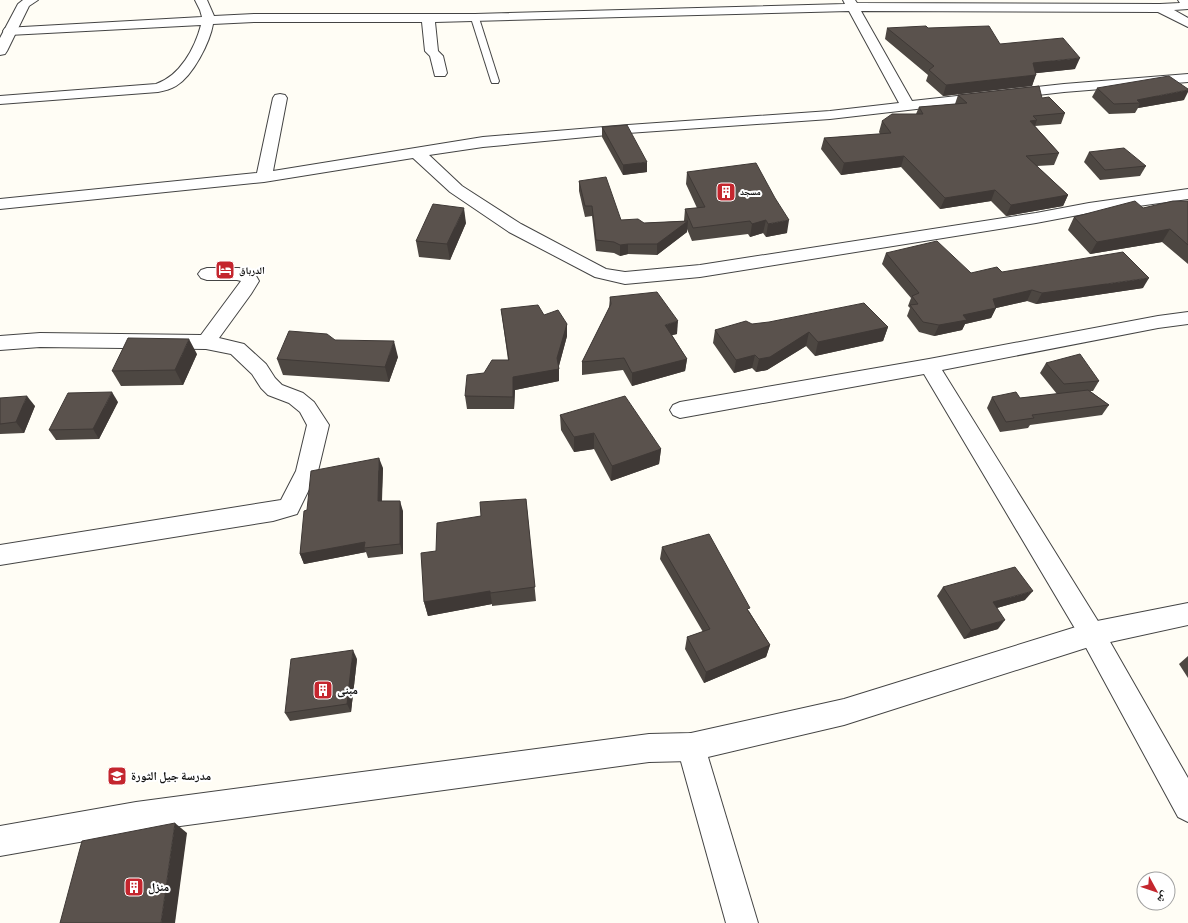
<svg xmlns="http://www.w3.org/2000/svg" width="1188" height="923" font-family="Literata,'Noto Naskh Arabic',serif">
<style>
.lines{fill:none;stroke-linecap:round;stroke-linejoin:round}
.service-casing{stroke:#444;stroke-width:2}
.minor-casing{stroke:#444;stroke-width:2}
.tertiary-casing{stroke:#444;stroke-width:2}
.service{fill:#fff;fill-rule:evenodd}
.minor{fill:#fff;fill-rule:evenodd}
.tertiary{fill:#fff;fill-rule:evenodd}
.wall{fill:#4d4742}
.shaded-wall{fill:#3f3936}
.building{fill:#5a524d;stroke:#3f3936}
.labels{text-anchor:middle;stroke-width:4;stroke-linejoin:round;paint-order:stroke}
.far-poi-label{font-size:9px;font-weight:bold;fill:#111;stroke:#fff;text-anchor:start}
.poi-label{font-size:10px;font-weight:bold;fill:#111;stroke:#fff;text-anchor:start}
.near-poi-label{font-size:12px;font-weight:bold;fill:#111;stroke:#fff;text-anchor:start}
</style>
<rect width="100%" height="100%" fill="#fffdf5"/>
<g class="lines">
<defs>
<path id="service" d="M472,16h6l1,2 20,63 -1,2h-6l-1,-2 -20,-63z"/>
<g id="minor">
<path d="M195,0h12l7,16 40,-2h221l370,-10 -2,-4h12l2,3 303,1 20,-1 -2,-3h10v9l-14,1 14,8v9l-30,-15 -297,-1 51,90 152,-17 124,-10v8l-124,10 -234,27 -202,14 -145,14 -54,8 33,31 59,38 85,45 19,3 75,-7 336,-52 53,-10 99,-14v10l-99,14 -53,10 -336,54 -75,7 -30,-7 -86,-45 -59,-40 -37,-34 -149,24 -264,27v-10l257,-26 16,-75 2,-3 5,-1 5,1 2,3 -14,73 210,-34 145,-12 202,-14 69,-8 -50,-92 -414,11 3,29 5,5 4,17 -2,3h-10l-5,-20 -5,-5 -3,-29h-168l-41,2c-3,18 -20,52 -37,62 -5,3 -12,5 -18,6l-158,12v-8l156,-12c24,-8 39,-36 45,-59l-192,10 -4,-1 -2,-3 2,-3 197,-11 -2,-7z"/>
<path d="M207,268h32l16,6 4,7 -8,13 -32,44 25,6 22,20 9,14 7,7 21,8 11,9 15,23 -11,46 -21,43 -24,7 -273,44v-20l281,-45 15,-29 11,-46 -7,-13 -11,-9 -21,-8 -7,-7 -9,-14 -21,-20 -25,-5 -166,-2 -40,3v-14l40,-3 161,2 40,-54 -4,-1h-30l-6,-2 -3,-4 3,-4z"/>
<path d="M1188,312v12l-30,4 -216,42 159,256 87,152v44l-10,-5 -95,-175 -159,-268 -244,44 -7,-3 -3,-5 3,-5 7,-3 249,-43 229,-43z"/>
<path d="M691,733l10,4 4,10 53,176h-32l-49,-176 4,-10z"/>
</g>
<g id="tertiary">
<path d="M23,0h15l-9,6 -22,45 -2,3 -5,1v-17l18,-34z"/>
<path d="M1188,603v22l-96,21 -248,79 -153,36 -42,1 -513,70 -136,24v-30l136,-24 513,-68 42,-1 153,-34 248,-77z"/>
</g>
</defs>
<use href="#service" class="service-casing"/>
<use href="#minor" class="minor-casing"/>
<use href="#tertiary" class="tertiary-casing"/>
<use href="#service" class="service"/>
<use href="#minor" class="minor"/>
<use href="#tertiary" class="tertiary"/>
</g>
<g class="wall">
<path d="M887,28h41l72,16 75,25 -39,4 -4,13 -89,10 -17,-15 2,-6 -43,-36z"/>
<path d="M1097,88l87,12 -46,8 -3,5 -26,1 -17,-17z"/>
<path d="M958,95l84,3 23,15 -4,11 -26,2 24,27 -5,12 -17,1 31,29 -5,11 -57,10 -15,-15 -51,8 -39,-42 -60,8 -20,-26 3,-11 56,-4 -1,-2 3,-11 34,-7 3,-7 36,-3z"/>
<path d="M602,127l45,45 -24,3 -21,-38z"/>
<path d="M1089,152l57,14 -6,10 -40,4 -16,-18z"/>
<path d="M687,172l100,61 -21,4 -3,-4 -13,4 -2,-3 -56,7 -5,-12v3l-30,23 -29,-1 -8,2 -6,-3 -18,-2 -4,-35 -7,1 -6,-26v-10l42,39 23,3 40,-2 1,-12 12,-1 -11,-24z"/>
<path d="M1188,201v63l-26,-22 -72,12 -22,-24 6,-13 69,-9z"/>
<path d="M466,223l-16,37 -31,-3 -3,-16z"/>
<path d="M886,253l85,20 31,-1 141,16 -107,16 -9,-3 -31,7 -5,10 -26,6 -3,6 -28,6 -15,-4 -12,-16 3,-8 -2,-2 3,-8 -29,-34z"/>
<path d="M610,297l67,37 -5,1 15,24 -2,12 -53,15 -9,-16 -41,5v-13l27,-54z"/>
<path d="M501,309l43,6 23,9v12l-8,30v15l-44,9 -1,19h-47l-2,-13 19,-23 24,-13z"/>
<path d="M752,324l136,3 -5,14 -68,15 -9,-10 -39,24 -11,2 -4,-4 -18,5 -21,-30 2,-13z"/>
<path d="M335,340l63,17 -9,25 -106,-7 -6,-16z"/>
<path d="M197,354l-14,31 -62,1 -9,-15z"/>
<path d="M1046,363l53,18 -6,10h-3l19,14 -7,10 -72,10 -2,3 -28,4 -13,-24 5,-11 28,1 37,-4 -17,-21z"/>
<path d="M0,398l35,8 -11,27 -24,1z"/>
<path d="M118,402l-19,37 -43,1 -7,-10z"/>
<path d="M560,415l101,34 -2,15 -48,17 -17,-32 -20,3 -13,-22z"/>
<path d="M383,468l-1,33 21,10v43l-35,4 -2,-6 -62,12 -4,-10 7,-44z"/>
<path d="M526,499l10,102 -44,5v-2l-64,12 -4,-14 12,-51 45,-35z"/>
<path d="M662,547l87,64 21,34 -4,12 -62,26 -19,-34 2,-12 16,-5 -43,-73z"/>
<path d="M943,587l82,13 -28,8 1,21 -34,10 -27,-43z"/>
<path d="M1188,656v22l-9,-14z"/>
<path d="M357,659l-6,53 -61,9 -5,-8z"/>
</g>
<g class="shaded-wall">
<path d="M1080,58l-5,11 -46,5 4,-11z"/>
<path d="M1036,75l-4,11 -89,10 3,-11z"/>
<path d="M1188,90v2l-4,8 -46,8 2,-5 -3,-3z"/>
<path d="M1037,120l-4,11 -3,-10z"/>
<path d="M904,156l-3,11 -60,8 3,-12z"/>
<path d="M647,162v10l-24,3v-10z"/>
<path d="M995,190l-4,11 -51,8 5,-11z"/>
<path d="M1068,195l-5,11 -57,10 5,-11z"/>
<path d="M464,208l2,15 -16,37 -3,-16z"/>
<path d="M766,220l-3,13 -13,4 2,-13z"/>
<path d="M789,220l-2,13 -21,4 2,-13z"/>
<path d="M688,221l-1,11 -30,23v-11z"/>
<path d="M1170,229l-8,13 -72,12 7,-12z"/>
<path d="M628,244v10l-8,2v-11z"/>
<path d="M1149,278l-6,10 -107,16 6,-11z"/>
<path d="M1032,290l-5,11 -31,7 -5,10 -26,6 -3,6 -28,6 5,-11 24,-10 30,-16z"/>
<path d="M678,321l-1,13 -13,3 1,-12z"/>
<path d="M567,324v12l-9,33h1v12l-44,9 -1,19 -1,-12v-20l44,-19z"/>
<path d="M888,327l-5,14 -68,15 3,-14z"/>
<path d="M809,332l-3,14 -39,24 -11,2 3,-13z"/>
<path d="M189,339l8,15 -14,31 -8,-15z"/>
<path d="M394,341l4,16 -9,25 -4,-15z"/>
<path d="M755,355l-3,13 -18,5 2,-13z"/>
<path d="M687,359l-2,12 -53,15v-13z"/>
<path d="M112,392l6,10 -19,37 -6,-10z"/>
<path d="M27,396l8,10 -11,27 -8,-11z"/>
<path d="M594,433v16l-20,3v-15z"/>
<path d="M661,449l-2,15 -48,17 1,-15z"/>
<path d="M379,458l4,10 -2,43 -3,-10z"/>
<path d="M400,501l3,10v43l-3,-10z"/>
<path d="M365,542l-1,6 2,4 -62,12 -4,-10z"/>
<path d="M490,591l2,13 -64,12 -4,-14z"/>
<path d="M1033,591l-8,9 -39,11 7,-9z"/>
<path d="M1005,620l-7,9 -34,10 7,-9z"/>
<path d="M770,645l-4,12 -62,26 2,-11z"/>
<path d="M353,650l4,9 -6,53 -4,-8z"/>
<path d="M175,823l12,10 -12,90h-14z"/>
</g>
<g class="building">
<path d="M926,26l2,2 61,-2 11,18 63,-6 17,20 -47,5 3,12 -90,10 -17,-15 5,-4 -47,-38z"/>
<path d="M1169,76l19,13v1l-51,10 3,3 -26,1 -17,-16z"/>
<path d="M1039,86l3,12 7,-1 16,16 -32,3 4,4 -7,1 29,32 -33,3 42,39 -57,10 -16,-15 -50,8 -41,-42 -60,7 -20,-25 67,-5 -9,-12 10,-7h31l-4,-7 48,-4 -9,-8z"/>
<path d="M627,125l20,37 -24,3 -21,-38z"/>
<path d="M1124,148l22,18 -41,4 -16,-18z"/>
<path d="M756,163l19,35 14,22 -21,4 -2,-4 -14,4 -2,-3 -57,7 -8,-19 20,-2 -18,-35z"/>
<path d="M606,177l15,43 17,-1 6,4 44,-2 -31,23h-29l-8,1 -6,-3 -18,-2 -4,-34h-7l-6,-25z"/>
<path d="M1135,201l8,7 30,-7h15v44l-18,-16 -73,13 -23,-25z"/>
<path d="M433,204l31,4 -17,36 -31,-3z"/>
<path d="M937,241l34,32 26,-6 5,5 121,-20 26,26 -107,15 -10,-3 -39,9 3,9 -33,7 4,5 -28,5 -16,-3 -13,-17 8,-1 -6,-8 7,-3 -33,-40z"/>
<path d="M657,292l21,29 -13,4 22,34 -55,14 -8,-15 -42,4 29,-58 -1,-7z"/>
<path d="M864,303l24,24 -70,15 -9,-10 -39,25 -11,2 -4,-4 -19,5 -21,-30 31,-9 6,3 17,-2z"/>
<path d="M538,305l6,10 14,-5 9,14 -10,34 2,11 -46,8v20l-48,-1 2,-21 17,-2 8,-13h17l-8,-51z"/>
<path d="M289,331l38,3 8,6 59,1 -9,26 -108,-8z"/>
<path d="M128,338l61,1 -14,31 -63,1z"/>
<path d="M1080,354l19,27 -35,3 -18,-21z"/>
<path d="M1088,390l21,15 -77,10 2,3 -28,4 -14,-25 24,-5 4,6z"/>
<path d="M112,392l-19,37 -44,1 19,-37z"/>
<path d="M27,396l-11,26 -16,2v-26z"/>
<path d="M625,396l36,53 -49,17 -18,-33 -20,4 -14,-22z"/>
<path d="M379,458l-1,43h22v43l-36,4 1,-6 -65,12 4,-43 3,-1 4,-39z"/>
<path d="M526,499l9,88 -45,6v-2l-66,11 -3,-49 15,-2 1,-28 44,-7 -1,-14z"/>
<path d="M709,534l41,74 -3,1 23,36 -64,27 -19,-35 23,-8 -48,-82z"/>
<path d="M1015,567l18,24 -40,11 12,18 -34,10 -28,-43z"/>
<path d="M353,650l-6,54 -62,9 6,-54z"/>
<path d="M175,823l-14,100h-101l22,-82z"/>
</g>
<defs>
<symbol id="building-square" viewBox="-11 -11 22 22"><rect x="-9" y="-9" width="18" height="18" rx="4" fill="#c4262e" stroke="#fff"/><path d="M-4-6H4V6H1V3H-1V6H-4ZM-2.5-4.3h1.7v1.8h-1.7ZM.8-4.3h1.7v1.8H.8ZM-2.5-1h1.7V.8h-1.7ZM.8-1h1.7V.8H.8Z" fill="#fff"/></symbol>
<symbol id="hotel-square" viewBox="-11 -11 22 22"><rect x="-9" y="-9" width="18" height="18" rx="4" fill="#c4262e" stroke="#fff"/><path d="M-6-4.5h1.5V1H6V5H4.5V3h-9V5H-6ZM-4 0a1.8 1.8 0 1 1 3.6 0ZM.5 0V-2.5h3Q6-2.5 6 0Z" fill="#fff"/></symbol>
<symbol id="school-square" viewBox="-11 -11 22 22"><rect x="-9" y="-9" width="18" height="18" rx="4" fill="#c4262e" stroke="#fff"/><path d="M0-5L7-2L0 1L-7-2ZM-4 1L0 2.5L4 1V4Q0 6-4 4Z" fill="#fff"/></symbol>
</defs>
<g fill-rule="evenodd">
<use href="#building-square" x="715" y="181" width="22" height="22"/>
<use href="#hotel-square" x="214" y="259" width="22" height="22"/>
<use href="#building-square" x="312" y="679" width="22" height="22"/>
<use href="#school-square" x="106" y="765" width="22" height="22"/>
<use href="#building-square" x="123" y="876" width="22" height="22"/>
</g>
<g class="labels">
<g class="far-poi-label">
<text x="740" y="195">مسجد</text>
</g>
<g class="poi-label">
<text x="239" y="274">الدرباق</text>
</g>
<g class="near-poi-label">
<text x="337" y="694">مبنى</text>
<text x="131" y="780">مدرسة جيل الثورة</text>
<text x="148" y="891">منزل</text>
</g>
</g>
<g transform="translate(1156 891) rotate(130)"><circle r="19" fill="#ffffff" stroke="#a0a0a0"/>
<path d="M0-3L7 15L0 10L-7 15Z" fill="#c4262e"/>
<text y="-6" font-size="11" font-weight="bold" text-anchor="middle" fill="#111111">ش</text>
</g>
</svg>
